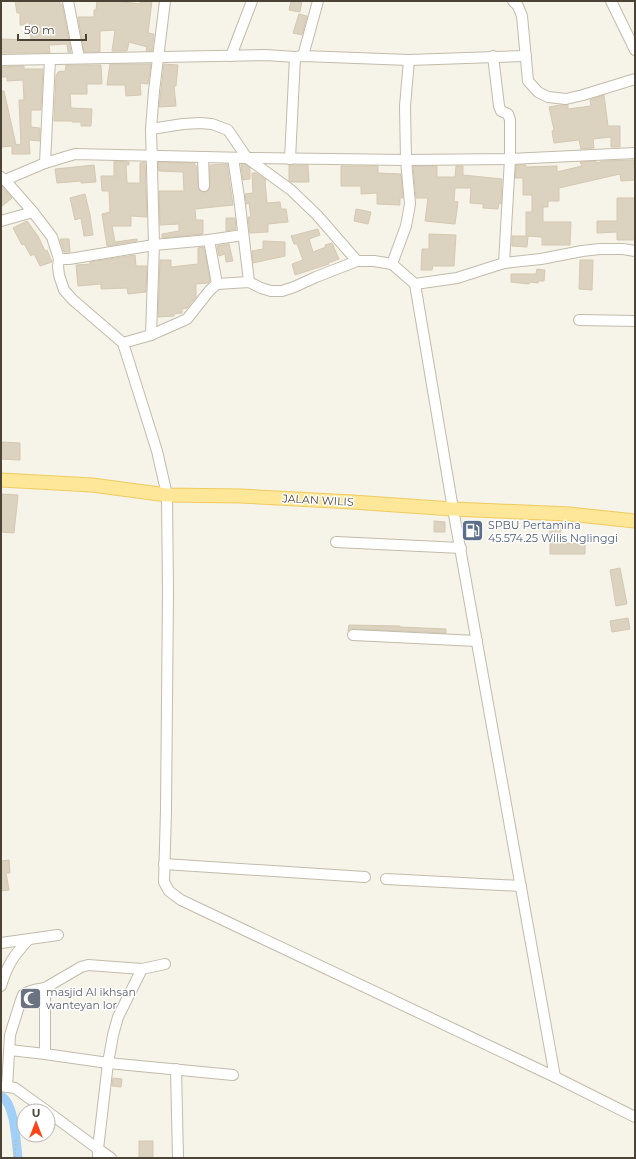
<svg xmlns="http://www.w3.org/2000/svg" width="636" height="1159" font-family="Montserrat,sans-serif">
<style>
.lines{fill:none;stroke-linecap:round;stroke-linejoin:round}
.canal{stroke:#a0d0f8;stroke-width:9}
.building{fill:#dcd2c0;stroke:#d5c8b0}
.minor-casing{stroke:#c3bbaa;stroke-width:12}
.major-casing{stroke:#f0cb5d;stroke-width:15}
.path{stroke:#c6b99a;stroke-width:1.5;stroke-dasharray:2 2;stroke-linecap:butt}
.minor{stroke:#fff;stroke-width:10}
.major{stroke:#ffe799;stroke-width:13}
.labels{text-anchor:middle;stroke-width:3;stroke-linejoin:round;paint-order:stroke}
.street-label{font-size:11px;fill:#4b4436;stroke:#fff}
.service-label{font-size:11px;fill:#4e5e75;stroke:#fff;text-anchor:start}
.worship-label{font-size:11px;fill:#5b616d;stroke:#fff;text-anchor:start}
</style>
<rect width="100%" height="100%" fill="#f6f3e9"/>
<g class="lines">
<path class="canal" d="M1,1096c14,7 15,47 17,62"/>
</g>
<g class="building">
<path d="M15,1h45v3h2l9,48h-3l-1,-8 -18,1 1,8h-49v-14l30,1 -1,-15h-10v-12h-3z"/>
<path d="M97,1h26v1l17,2v-3h12l-4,32 6,1 -2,17h-6l1,-4 -18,-5 -2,9h-15l3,-21 -15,1v21h-16l-6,-35h16v-7h2z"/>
<path d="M291,1h11l-2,11 -11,-2z"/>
<path d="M299,14l8,2 -5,19 -9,-2z"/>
<path d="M110,64h41l-3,20 -8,-1 1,12 -15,1 -1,-11h-18z"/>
<path d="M164,64l14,1 -2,21h-2l2,20 -17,1z"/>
<path d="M66,65h35l1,19h-15v10h-17l1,14 21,1 -1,17h-10v-4h-9v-1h-18l2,-45 2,-4 4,-1 3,1z"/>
<path d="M24,66v3h19l-2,41h-10v17l9,1v13l-11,-1 1,14h-18v-8l-11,1v-56h3l12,54 5,-1 -2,-44h5l-1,-20 -16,1v-4h-6v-10z"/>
<path d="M604,95l4,31h12v21h-9v-10l-18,2 1,9 -13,1 -2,-9 -25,3 -2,-12 2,-1 -5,-23 11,-2h8v4l23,-3 -1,-6z"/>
<path d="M634,160l1,20 -14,1 -1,-7 -61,14v13h-11v6h-5v15h28l-1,23h-28v-8l-16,-1v-24h6v-17h-9v-17h-8l1,-13h10v2l31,-1v6l25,-6 -2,-4 16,-1v2l8,-2z"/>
<path d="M114,161l15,1v3h-3l1,18h13v-20l5,-1 2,55 -16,-1v10h-19l3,16 22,-3v2l-30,5 -5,-32 8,-2 -1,-21h-7l-1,-15h13z"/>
<path d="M158,162l37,1v3h2l1,23 6,3 4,-1 2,-5v-21l17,-1 6,41 -38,4 1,11h7v14l-41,4v-4l17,-3v-7l-19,1 -1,-34h25l-1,-19 -24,-1z"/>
<path d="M241,164h4l5,4v11l-7,1z"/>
<path d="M94,165l2,17 -15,1v-2l-24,2 -2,-14z"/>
<path d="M289,165h19l1,17h-18l-2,-1z"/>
<path d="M341,166h37v7l23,1 2,24h-3v7l-23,-1v-11l-16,1v-8h-20z"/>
<path d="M413,166h24v11h18l1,-11h7v9l39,4 -1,25 -2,-1 -1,6 -15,-1v-4l-13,-1 1,-15h-16l-1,13 4,1 -3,22 -30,-3 3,-23h-12z"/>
<path d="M252,173h4l10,7 -1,1 2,22 13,-1 1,7h5l2,13 -20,2v8l-18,1 -2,-16h3l-2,-14 -3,1 -1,-10 8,-1z"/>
<path d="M1,185l11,13 -11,9z"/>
<path d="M85,194l5,21 3,20 -9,1 -3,-18 -6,2 -5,-22z"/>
<path d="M617,198h18v42h-18v-8l-20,1v-12h20z"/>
<path d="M356,209l15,3 -3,12 -14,-3z"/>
<path d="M226,218h9l1,11 -10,2z"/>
<path d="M27,221l11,15 7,15 2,-1 5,12 -12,4 -6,-12 -3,2 -7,-12 -2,1 -9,-17z"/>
<path d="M318,229l2,6 -11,4 4,13 13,-5 -1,-2 7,-2 7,16 -11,4 1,1 -34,11 -3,-11 11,-4 -6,-16h-3l-3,-8z"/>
<path d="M429,234l27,1 -2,31h-21l-1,4h-11l1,-21h7z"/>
<path d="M512,236h16l-1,11 -15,-1z"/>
<path d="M60,239h9l1,13h-6z"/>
<path d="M263,241l22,1v14l-32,7 -1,-12 11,-2z"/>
<path d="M229,244l4,17 -7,1 -1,-8 -6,2 -2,-10z"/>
<path d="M204,247l6,34 -2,2 -12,1v13l-3,4h-2v2l-4,5 -5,1v4l-8,1v2l-16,1 2,-57h11v7l27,-3v-16z"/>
<path d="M135,255l1,11h11l-1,26 -18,2 -1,-6 -26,1v-5l-23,2 -2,-21 14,-1v-2z"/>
<path d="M580,260h13l-1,30 -13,-1z"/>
<path d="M537,269l8,1 -1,11h-6v2l-8,-1 -1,2 -18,-2v-8h25z"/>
<path d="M1,442l19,1v17l-19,-1z"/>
<path d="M1,494l17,1 -4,38 -13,-1z"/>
<path d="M434,521l11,1v10h-11z"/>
<path d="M550,524h11v19l24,1v10h-35z"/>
<path d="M620,568l7,36 -11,2 -6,-36z"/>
<path d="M628,618l2,11 -18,3 -2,-11z"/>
<path d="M349,625l51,1v1l46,2v4l-93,-4 -5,2z"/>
<path d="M9,860l1,13h-4l3,17 -8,1v-30z"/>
<path d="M113,1078l9,1 -1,8 -9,-1z"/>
<rect x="139" y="1141" width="14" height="17"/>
</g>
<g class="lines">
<defs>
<g id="minor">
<path d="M68,1l11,57"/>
<path d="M513,1l5,5 4,10 6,65 10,11 10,5 18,2 17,-4 52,-16"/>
<path d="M611,1l24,49"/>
<path d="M231,56l21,-55"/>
<path d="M303,56l15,-55"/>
<path d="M493,56l6,50 2,5 7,3 2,6v39l-6,104"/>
<path d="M1,60l265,-5 29,2 8,-1 106,4 117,-4"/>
<path d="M151,129l32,-5 17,-1 12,1 16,6 19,28 44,32 26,25 40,46"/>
<path d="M203,157l1,29"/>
<path d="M233,158l6,39 10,85"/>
<path d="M290,159l5,-102"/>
<path d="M45,163l5,-104"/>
<path d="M1,177l4,3 28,32 19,25 7,22 -1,7 1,9 5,15 9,10 50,43 34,108 10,44 1,97 -2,218 -2,72 5,9 12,9 374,177 80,40"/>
<path d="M5,180l40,-17 30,-9 172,4 159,2 104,-1 125,-6"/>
<path d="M1,221l32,-9"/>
<path d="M209,240l8,44"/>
<path d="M59,259h10l85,-14 55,-5 34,-5"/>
<path d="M392,264l14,-38 4,-22 -4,-44 -1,-54 4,-46"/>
<path d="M415,284l38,225 102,568"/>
<path d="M579,320l56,1"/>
<path d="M151,335l3,-90 -3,-116 3,-38 11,-90"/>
<path d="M123,343l28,-8 36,-16 23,-29 7,-6 32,-2 12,6 10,3h11l12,-4 22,-10 41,-16h17l18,3 23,20 42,-6 47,-15 37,-4 41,-8 18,-2h23l12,2"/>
<path d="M336,542l125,6"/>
<path d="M353,635l124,6"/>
<path d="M164,864l201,13"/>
<path d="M386,879l135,7"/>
<path d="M1,943l57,-8"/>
<path d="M1,986c6,-21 13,-31 28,-47"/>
<path d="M45,988v66"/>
<path d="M10,1050l35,4 63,9 125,12"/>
<path d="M176,1069l2,89"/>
<path d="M1,1086l14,2 32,23"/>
<path d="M7,1087l3,-52 11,-35 2,-5 5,-3 6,-2 11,-2 36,-21 7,-2 54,4"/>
<path d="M48,1112l50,37 13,9"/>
<path d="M98,1158v-9l10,-86 5,-28 5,-18 24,-48 23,-5"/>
</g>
<path id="major" d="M1,480l91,5 75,10 74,1 111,6 101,7 116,5 66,7"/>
</defs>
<use href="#minor" class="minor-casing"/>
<use href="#major" class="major-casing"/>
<path class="path" d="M15,1158l1,-18"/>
<use href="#minor" class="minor"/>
<use href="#major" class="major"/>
</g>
<defs>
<symbol id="fuel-square" viewBox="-11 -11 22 22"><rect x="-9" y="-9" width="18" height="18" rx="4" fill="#5c6f8a" stroke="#fff"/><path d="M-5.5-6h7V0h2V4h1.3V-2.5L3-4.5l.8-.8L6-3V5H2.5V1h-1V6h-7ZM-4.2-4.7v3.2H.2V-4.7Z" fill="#fff"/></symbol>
<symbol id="mosque-square" viewBox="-11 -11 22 22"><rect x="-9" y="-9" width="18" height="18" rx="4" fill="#6b7280" stroke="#fff"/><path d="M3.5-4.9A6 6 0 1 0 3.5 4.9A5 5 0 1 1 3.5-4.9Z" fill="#fff"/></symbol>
</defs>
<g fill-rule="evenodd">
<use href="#fuel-square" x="460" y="518" width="25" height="25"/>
<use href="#mosque-square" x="18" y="986" width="25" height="25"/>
</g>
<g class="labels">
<g class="street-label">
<text transform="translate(318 500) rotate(3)" y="4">JALAN WILIS</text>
</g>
<g class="service-label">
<text x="488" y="529">SPBU Pertamina<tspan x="488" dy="13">45.574.25 Wilis Nglinggi</tspan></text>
</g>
<g class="worship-label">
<text x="46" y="996">masjid Al ikhsan<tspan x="46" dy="13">wanteyan lor</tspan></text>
</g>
</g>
<rect width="636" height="1159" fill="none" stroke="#4b4436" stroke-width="4"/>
<g transform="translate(36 1123)"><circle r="19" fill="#ffffff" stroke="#b7b4af"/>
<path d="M0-3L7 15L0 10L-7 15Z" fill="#ff4517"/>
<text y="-6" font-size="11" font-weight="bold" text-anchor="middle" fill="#4b4436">U</text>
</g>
<path d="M18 34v6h68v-6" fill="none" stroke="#4b4436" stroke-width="2"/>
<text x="24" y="34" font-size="12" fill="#4b4436" stroke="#ffffff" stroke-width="3" paint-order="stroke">50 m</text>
</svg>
